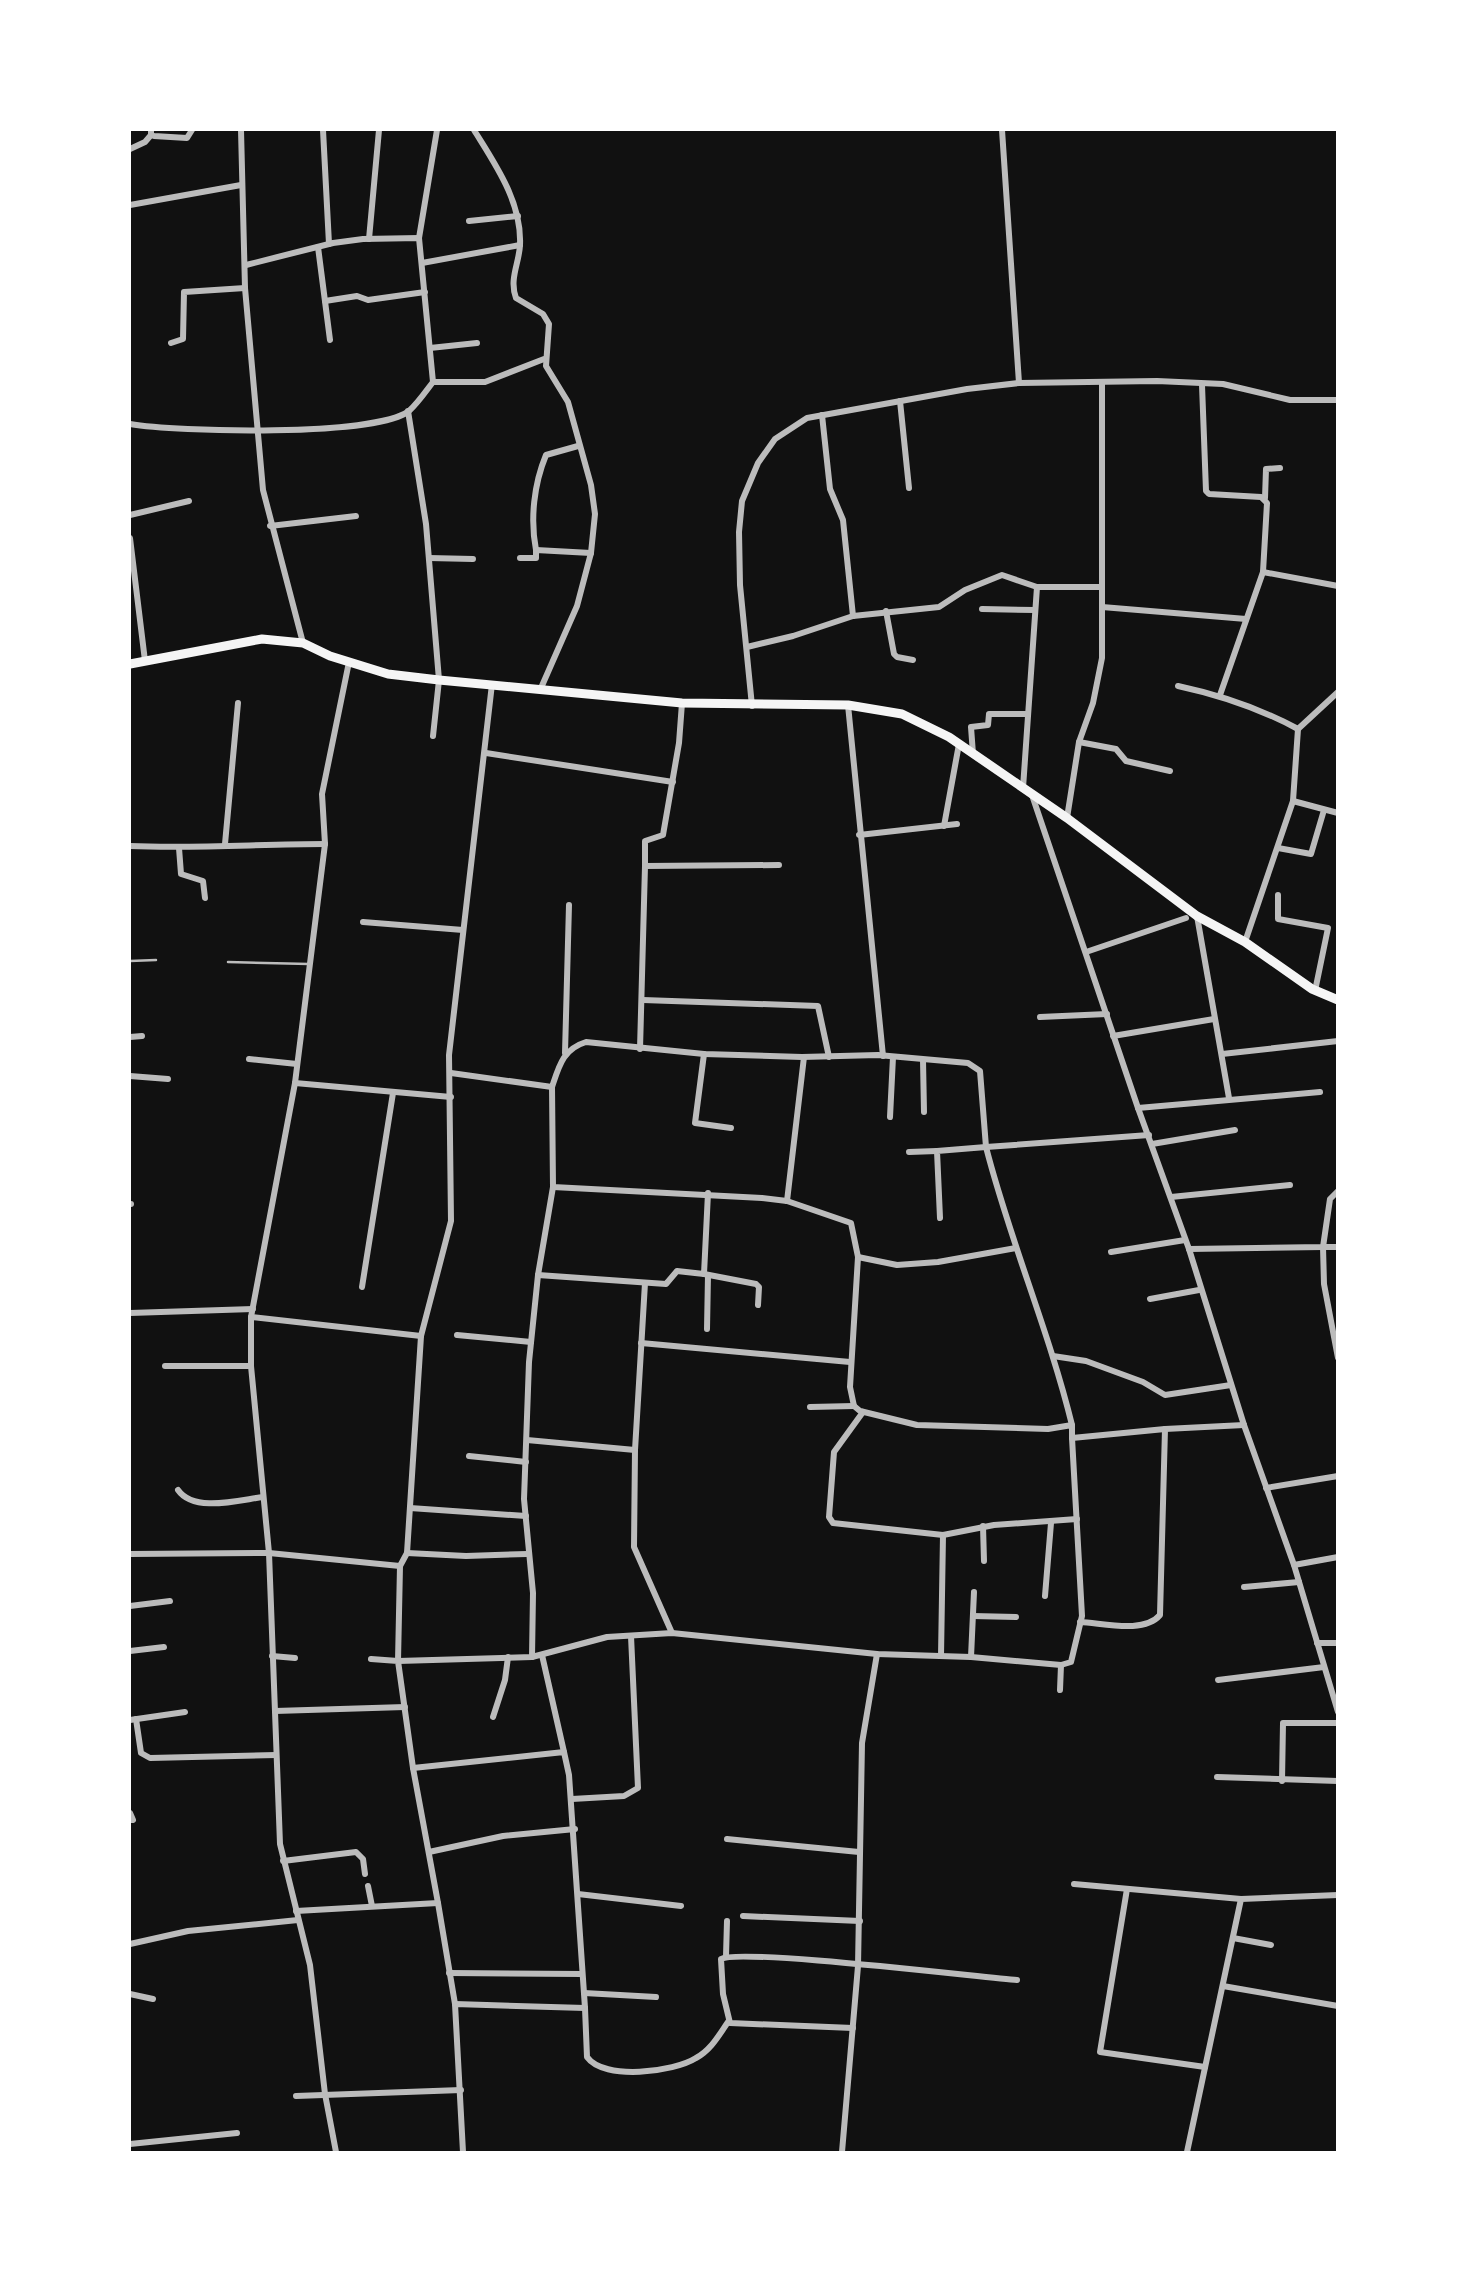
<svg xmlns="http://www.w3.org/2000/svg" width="1467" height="2282" font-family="Cabin,sans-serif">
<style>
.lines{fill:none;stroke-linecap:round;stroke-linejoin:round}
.service{stroke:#bcbcbc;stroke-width:2.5}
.minor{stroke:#bcbcbc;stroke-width:6}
.secondary{stroke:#f5f5f5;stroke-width:9}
</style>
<rect width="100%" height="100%" fill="#111"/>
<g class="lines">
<g class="service">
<path d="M130,961l26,-1"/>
<path d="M228,962l81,2"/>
</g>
<g class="minor">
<path d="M151,130v5l3,1 33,2 5,-8"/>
<path d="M241,130l4,158 18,202 40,153"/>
<path d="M323,130l6,114"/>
<path d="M474,130c21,34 48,72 46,115 -1,19 -11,34 -4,53l27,16 6,10 -3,42 22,36 23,83 4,29 -4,39 -14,53 -36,82"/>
<path d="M1002,130l17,253"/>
<path d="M130,149l15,-7 6,-7"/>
<path d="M130,205l111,-20"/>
<path d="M469,221l49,-5"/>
<path d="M419,238l18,-108"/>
<path d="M369,239l10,-109"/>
<path d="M318,247l12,93"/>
<path d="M422,263l98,-18"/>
<path d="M246,265l87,-22 30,-4 56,-1 14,144"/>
<path d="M325,301l32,-5 11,4 57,-8"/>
<path d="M171,343l12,-4 1,-47 61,-4"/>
<path d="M430,348l47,-5"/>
<path d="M1202,385l4,106 3,3 52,3 6,6 -4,69 -43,123"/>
<path d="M900,401l9,87"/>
<path d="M408,411l18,113 13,156 -6,56"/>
<path d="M822,415l8,74 13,31 10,96"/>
<path d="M130,424c45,8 245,13 279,-13 9,-8 17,-20 24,-29h52l59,-23"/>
<path d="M1265,498l1,-29 14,-1"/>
<path d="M130,515l59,-14"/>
<path d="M270,526l86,-10"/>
<path d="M130,538l15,123"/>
<path d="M536,550c-6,-31 -2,-66 10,-95l32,-9"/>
<path d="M429,558l44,1"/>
<path d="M520,558h16v-8l55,3"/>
<path d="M1263,572l75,14"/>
<path d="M1102,607l144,12"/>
<path d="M982,609l53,1"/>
<path d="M886,611l8,43 3,3 16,3"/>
<path d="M747,647l46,-11 60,-20 86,-9 26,-17 37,-15 35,12h65"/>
<path d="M1178,686c42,9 81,22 120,43"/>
<path d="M682,703l-3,40 -16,92 -18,6v25l134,-1"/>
<path d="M848,705l35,351"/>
<path d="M752,706l-12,-121 -1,-53 3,-31 16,-38 17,-24 32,-21 160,-29 52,-6 138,-2 66,3 67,16h48"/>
<path d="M1079,742l37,7 10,12 44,10"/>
<path d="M486,753l187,29"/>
<path d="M973,754l-2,-27 17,-2 1,-11h39"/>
<path d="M1023,788l14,-201"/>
<path d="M1032,795l106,313 51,141 55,176 50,140 44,147"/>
<path d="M1293,801l45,12"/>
<path d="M1067,818l12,-76 14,-39 9,-45v-276"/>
<path d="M944,826l15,-82"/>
<path d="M859,835l98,-11"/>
<path d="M225,844l13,-141"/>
<path d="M130,846c64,3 130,-2 195,-2"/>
<path d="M179,848l2,26 22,7 2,17"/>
<path d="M1278,848l33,6 13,-44"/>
<path d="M1278,895v24l50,9 -13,63"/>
<path d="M1197,916l32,182"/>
<path d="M363,922l100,8"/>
<path d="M1245,942l48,-141 5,-72 40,-37"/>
<path d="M1086,952l100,-34"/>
<path d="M643,1000l175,6 11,51"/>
<path d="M1040,1017l67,-3"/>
<path d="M1113,1036l101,-17"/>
<path d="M130,1037l12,-1"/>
<path d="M640,1049l5,-183"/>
<path d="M565,1053l4,-148"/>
<path d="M704,1054l-9,69 36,5"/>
<path d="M1222,1054l116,-13"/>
<path d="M249,1059l48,5"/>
<path d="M923,1060l1,52"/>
<path d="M451,1073l101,14c7,-21 11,-38 34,-45l118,12 98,3 76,-2 90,8 12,8 6,76 -49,4 3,67"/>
<path d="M130,1076l38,3"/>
<path d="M295,1083l156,14"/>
<path d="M552,1087l1,100 209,11 25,3 64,22 7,34 -8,130 4,19 6,5 57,14 131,4 24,-4v13"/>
<path d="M1138,1108l182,-16"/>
<path d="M890,1117l3,-60"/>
<path d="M1152,1144l83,-14"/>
<path d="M909,1152l28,-1"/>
<path d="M1171,1197l119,-12"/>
<path d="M787,1201l17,-144"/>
<path d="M130,1204h1"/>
<path d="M1338,1247h-15l1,37 14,74"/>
<path d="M1189,1249l134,-2 7,-48 8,-8"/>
<path d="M1111,1252l74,-12"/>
<path d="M858,1257l39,8 41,-3 78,-14"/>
<path d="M704,1274l52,10 3,3 -1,18"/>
<path d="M538,1275l128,9 11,-13 27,3 4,-81"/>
<path d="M645,1283l-10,167 -1,97 38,86"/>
<path d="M362,1287l31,-194"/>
<path d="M1150,1299l49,-9"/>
<path d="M130,1313l123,-4"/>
<path d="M251,1317l170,19"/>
<path d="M707,1329l1,-54"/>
<path d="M457,1335l74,7"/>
<path d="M641,1343l209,19"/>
<path d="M1053,1356l33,5 57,21 22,13 66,-10"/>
<path d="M165,1366h86"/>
<path d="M810,1407l44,-1"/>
<path d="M863,1412l-29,40 -5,65 4,6 110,12 51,-10 83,-6"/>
<path d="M1072,1425c-23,-94 -62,-184 -86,-278l163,-12"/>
<path d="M527,1440l108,10"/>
<path d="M469,1456l57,6"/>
<path d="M1266,1488l72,-12"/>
<path d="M178,1490c16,23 61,10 85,7"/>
<path d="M410,1508l116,8"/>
<path d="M983,1526l1,35"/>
<path d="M407,1553l59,3 61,-2"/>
<path d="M130,1554l139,-1 131,13 -2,95 134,-4 75,-20 65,-4 205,21 94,3 90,8 10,-3 11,-46 -10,-178 93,-9 79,-4"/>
<path d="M1294,1565l44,-8"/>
<path d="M400,1566l7,-13 14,-217 30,-115 -2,-166 43,-371"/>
<path d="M1244,1587l55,-5"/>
<path d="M1045,1596l6,-73"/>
<path d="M130,1606l40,-5"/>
<path d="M973,1616l43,1"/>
<path d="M1080,1622c23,1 64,12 80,-7l5,-186"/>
<path d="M1317,1643h21"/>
<path d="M130,1651l34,-4"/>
<path d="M542,1655l22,97"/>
<path d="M272,1656l23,2"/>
<path d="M941,1656l2,-121"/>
<path d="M532,1657l1,-64 -9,-94 5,-137 9,-87 15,-88"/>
<path d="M971,1657l3,-65"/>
<path d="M371,1659l27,2 15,107 151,-16 5,23 16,233 -130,-4 8,148"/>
<path d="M1218,1680l106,-13"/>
<path d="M1060,1690l1,-25"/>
<path d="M275,1711l130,-4"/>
<path d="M493,1717l12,-37 3,-23"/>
<path d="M136,1719l5,34 9,5 126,-3"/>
<path d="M130,1720l55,-8"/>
<path d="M1217,1777l121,4"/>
<path d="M1282,1781l1,-58h55"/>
<path d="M572,1799l52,-3 14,-8 -7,-152"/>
<path d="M130,1813l3,7h-3"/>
<path d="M727,1839l132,13"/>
<path d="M429,1852l74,-16 72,-7"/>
<path d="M283,1861l73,-9 7,7 2,15"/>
<path d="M1074,1884l167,15"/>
<path d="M368,1886l4,20"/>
<path d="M1127,1889l-27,163 105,15"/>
<path d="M578,1894l103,12"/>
<path d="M438,1903l17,101"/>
<path d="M296,1911l142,-8 -25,-135"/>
<path d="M743,1916l117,5"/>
<path d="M1233,1938l38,7"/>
<path d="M130,1944l58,-13 110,-11"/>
<path d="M726,1956l1,-35"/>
<path d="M449,1973l133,1"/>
<path d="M1223,1986l115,20"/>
<path d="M584,1993l72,4"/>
<path d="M130,1994l23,5"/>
<path d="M585,2008l2,49c17,24 87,15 109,1 15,-8 23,-23 32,-36"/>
<path d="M853,2028l-123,-5 -7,-29 -2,-35c17,-11 258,18 296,21"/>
<path d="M296,2096l165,-6"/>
<path d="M130,2144l107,-11"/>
<path d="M336,2152l-11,-58 -15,-129 -30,-121 -11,-291 -18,-187v-49l44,-234 30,-239 -3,-50 27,-132"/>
<path d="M842,2152l16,-186 4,-223 15,-89"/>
<path d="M1187,2152l54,-253 97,-4"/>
</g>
<path class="secondary" d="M130,664l132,-25 41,4 27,13 58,18 51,6 243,23 166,2 54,9 47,23 118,81 130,98 48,26 67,47 26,11"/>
</g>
<rect width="1467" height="2282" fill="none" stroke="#ffffff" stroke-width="262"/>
</svg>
